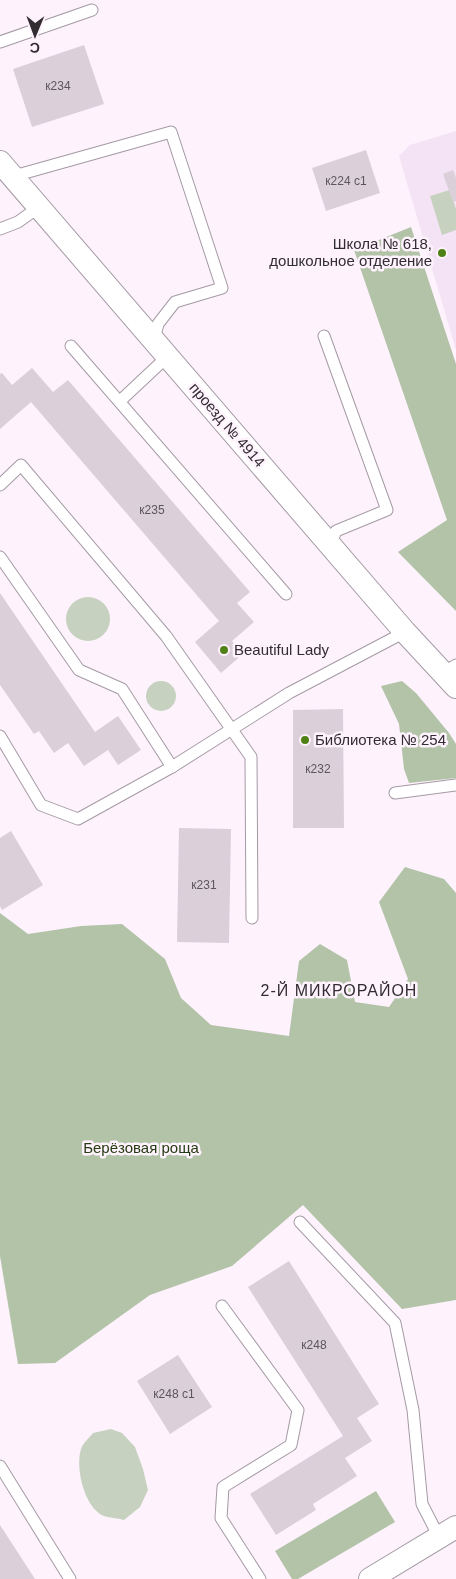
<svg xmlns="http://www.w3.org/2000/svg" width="456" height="1579" font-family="Helvetica,sans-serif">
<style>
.built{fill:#f4e3f4}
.green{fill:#c6d2bf}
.forest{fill:#b3c3a8}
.building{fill:#dbd0da}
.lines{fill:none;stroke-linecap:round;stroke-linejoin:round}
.service-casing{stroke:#a49aa4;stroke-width:13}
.minor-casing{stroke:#a49aa4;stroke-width:24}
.service{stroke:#fff;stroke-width:11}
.minor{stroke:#fff;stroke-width:22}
.poi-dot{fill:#4f8216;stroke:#fef2fd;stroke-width:2}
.labels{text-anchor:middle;stroke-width:5;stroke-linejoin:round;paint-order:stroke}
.number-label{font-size:12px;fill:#5c565b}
.poi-label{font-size:15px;fill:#312d31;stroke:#fef2fd;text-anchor:start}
.street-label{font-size:15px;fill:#312d31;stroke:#fef2fd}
.park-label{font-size:15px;fill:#253b12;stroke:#fef2fd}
.neighbourhood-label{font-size:16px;letter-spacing:1px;fill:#312d31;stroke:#fef2fd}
</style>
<rect width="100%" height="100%" fill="#fef2fd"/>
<path class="built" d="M456,131v219l-57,-194 11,-11z"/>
<g class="green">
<path d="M450,190l6,19v21l-14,5 -12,-39z"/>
<circle cx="88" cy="619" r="22"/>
<circle cx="161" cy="696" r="15"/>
<path d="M111,1429l11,4 13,14 8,22 5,21 -8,17 -16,13c-7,-2 -14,-2 -20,-4 -20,-8 -29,-49 -23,-67 2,-6 8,-11 12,-16z"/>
</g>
<g class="forest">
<path d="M411,227l45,137v247l-58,-59 49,-32 -93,-270z"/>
<path d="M402,681l14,12 33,40 7,11v34l-47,5 -5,-14 -5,-45 -18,-38z"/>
<path d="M405,867l39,12 12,14v407l-54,9 -99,-104 -71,61 -82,29 -95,68 -37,1 -18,-108v-343l28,21 53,-8 41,-2 43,35 16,39 30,27 78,11 10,-75 21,-17 27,16 8,42 34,5 19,-28 -29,-77z"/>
<path d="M376,1491l19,31 -97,57h-6l-17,-28z"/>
</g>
<g class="building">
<path d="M84,45l20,59 -72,23 -19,-58z"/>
<path d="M366,150l14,43 -54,18 -14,-43z"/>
<path d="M453,170l3,8v23l-3,1 -10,-28z"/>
<path d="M32,368l21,24 15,-12 182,212 -13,11 17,19 -22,19 11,13 -22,19 -26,-31 24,-21 -188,-219 -31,27v-55l2,-1 10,12z"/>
<path d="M0,593l95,139 23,-16 23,34 -23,15 -10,-15 -24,16 -16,-23 -14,10 -15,-22 -5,3 -34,-49z"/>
<path d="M343,709l1,119h-51v-118z"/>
<path d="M179,828l52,1 -2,114 -52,-1z"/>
<path d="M11,831l32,54 -41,25 -2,-4v-68z"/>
<path d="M289,1261l90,143 -22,14 15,23 -27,17 12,18 -44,28 3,6 -40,25 -26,-41 93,-58 -95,-149z"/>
<path d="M178,1355l34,52 -42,27 -33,-53z"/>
<path d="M0,1525l35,54h-35z"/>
</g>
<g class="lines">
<defs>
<g id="service">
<path d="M0,42l92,-32"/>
<path d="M14,178l7,-4 150,-42 51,156 -47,14 -17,22 -4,15"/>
<path d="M0,229l18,-7 21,-15"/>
<path d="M324,336l63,174 -51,21 -6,14"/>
<path d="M71,346l215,248"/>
<path d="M120,401l48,-45"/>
<path d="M0,485l21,-20 145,171 85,121 1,161"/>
<path d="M0,557l79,113 43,19 50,78"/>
<path d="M443,673l13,-8"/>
<path d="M0,736l41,69 37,14 94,-52 117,-74 116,-61"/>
<path d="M395,793l61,-8"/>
<path d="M300,1222l95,101 18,87 9,94 17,33"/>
<path d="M222,1306l76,104 -7,35 -68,42 -2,31 39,61"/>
<path d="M0,1466l70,113"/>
</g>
<g id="minor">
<path d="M0,162l405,470 51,55"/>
<path d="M370,1579l86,-52"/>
</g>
</defs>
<use href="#service" class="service-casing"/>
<use href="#minor" class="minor-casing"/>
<use href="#service" class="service"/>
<use href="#minor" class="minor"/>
</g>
<g class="poi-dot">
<circle cx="442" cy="253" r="5"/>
<circle cx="224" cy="650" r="5"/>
<circle cx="305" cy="740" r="5"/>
</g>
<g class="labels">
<g class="number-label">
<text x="58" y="90">к234</text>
<text x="346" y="185">к224 с1</text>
<text x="152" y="514">к235</text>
<text x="318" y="773">к232</text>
<text x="204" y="889">к231</text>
<text x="314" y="1349">к248</text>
<text x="174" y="1398">к248 с1</text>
</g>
<g class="poi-label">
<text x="432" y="249" text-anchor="end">Школа № 618,<tspan x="432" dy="17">дошкольное отделение</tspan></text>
<text x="234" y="655">Beautiful Lady</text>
<text x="315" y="745">Библиотека № 254</text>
</g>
<g class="street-label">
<text transform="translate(227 425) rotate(49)" y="5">проезд № 4914</text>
</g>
<g class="park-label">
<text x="141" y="1153">Берёзовая роща</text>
</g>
<g class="neighbourhood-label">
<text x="339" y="996">2-Й МИКРОРАЙОН</text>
</g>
</g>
<g transform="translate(35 35) rotate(181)" stroke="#fef2fd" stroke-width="4" paint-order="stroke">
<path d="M0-4L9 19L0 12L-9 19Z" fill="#312d31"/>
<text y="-8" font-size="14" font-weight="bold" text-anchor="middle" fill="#312d31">С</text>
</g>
</svg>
